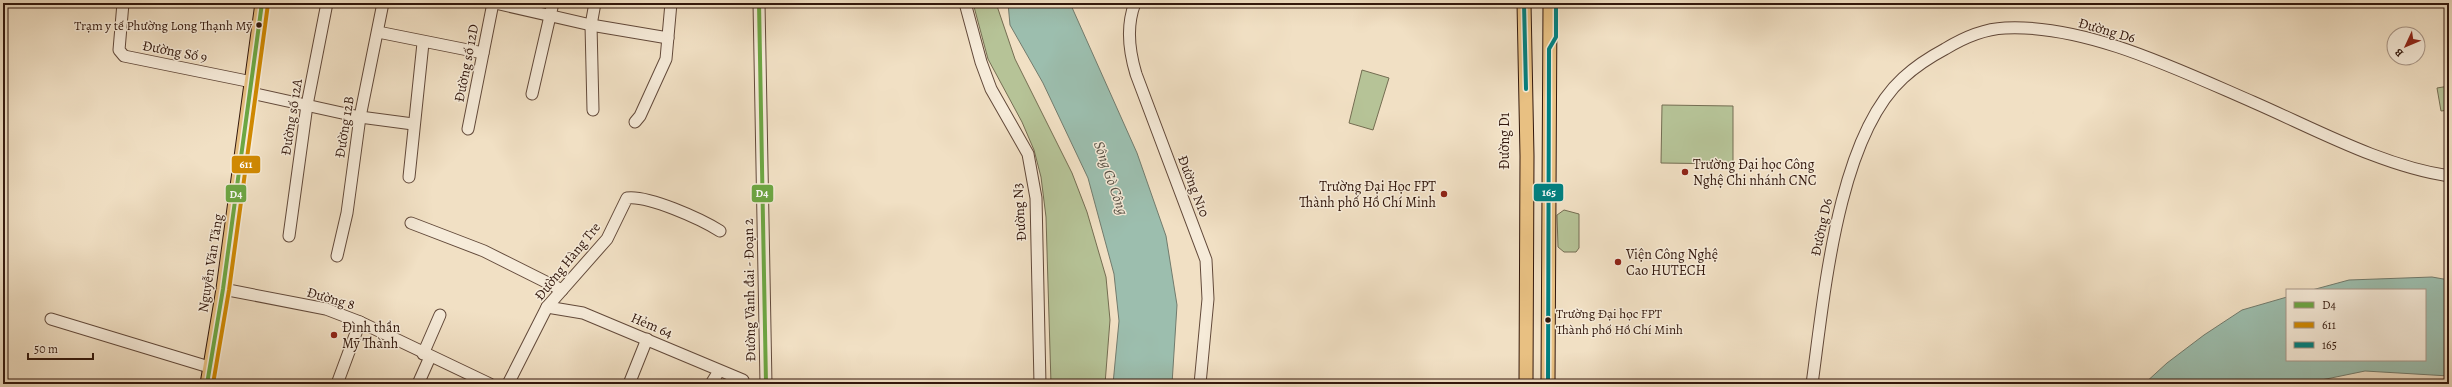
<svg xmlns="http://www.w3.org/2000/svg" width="2452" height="387" font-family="Alegreya,serif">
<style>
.green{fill:#b6c397;stroke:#746d52}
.water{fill:#9cbeae;stroke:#727b6d}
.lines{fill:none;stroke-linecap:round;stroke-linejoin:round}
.minor-casing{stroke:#62493a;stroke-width:13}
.major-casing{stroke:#32170c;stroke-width:15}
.minor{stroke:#f6ebd9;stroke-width:11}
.major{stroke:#e8c082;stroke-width:13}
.bus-1-casing{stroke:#f6ebd9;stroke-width:7}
.bus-2-casing{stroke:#f6ebd9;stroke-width:7}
.bus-3-casing{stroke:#f6ebd9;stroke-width:7}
.bus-1{stroke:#6ca743;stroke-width:4}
.bus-2{stroke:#d08902;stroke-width:4}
.bus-3{stroke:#008080;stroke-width:4}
.bus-dot{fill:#32170c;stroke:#f6ebd9;stroke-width:1.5}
.poi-dot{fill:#8f2418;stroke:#f6ebd9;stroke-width:1.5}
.labels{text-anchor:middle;stroke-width:3;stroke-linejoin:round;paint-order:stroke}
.bus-label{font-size:13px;fill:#32170c;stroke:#f6ebd9;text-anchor:end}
.street-label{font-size:14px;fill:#32170c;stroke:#f6ebd9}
.poi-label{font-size:14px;fill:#32170c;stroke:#f6ebd9;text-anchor:start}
.water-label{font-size:15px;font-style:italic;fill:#575145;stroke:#f6ebd9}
.line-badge{stroke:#f6ebd9;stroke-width:1.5}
.badge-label{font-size:11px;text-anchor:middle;font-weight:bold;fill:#fff}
</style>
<rect width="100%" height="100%" fill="#f1e0c4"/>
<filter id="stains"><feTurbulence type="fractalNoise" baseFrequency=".005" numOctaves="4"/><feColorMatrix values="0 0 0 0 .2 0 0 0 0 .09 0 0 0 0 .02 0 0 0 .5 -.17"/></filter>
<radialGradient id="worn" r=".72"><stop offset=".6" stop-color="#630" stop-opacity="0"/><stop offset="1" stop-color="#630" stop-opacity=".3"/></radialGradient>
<g class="green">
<path d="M973,3h23l19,56 57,114 15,39 19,65 4,43 -5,64h-54l-5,-167 -5,-40 -7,-27 -12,-28 -34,-63z"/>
<path d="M1362,70l27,8 -16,52 -24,-7z"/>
<path d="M2449,86v24l-8,1 -4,-23z"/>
<path d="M1662,105l71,1v58l-72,-1z"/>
<path d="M1564,210l15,4v34l-3,4h-12l-6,-5 -1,-32z"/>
</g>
<g class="water">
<path d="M1008,3h62l67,150 29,83 11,69 -5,79h-59l6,-63 -5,-47 -26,-96 -45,-95 -33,-58z"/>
<path d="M2432,277l17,3v96l-84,-5 -63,13h-158l23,-21 37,-28 38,-25 45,-13v63h138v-70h-113l37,-10z"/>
</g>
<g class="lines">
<defs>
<g id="minor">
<path d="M123,3l-4,47 5,6 128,26"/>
<path d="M495,3l96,22 77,13"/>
<path d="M759,3l7,381"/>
<path d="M965,3l16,59 10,27 37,65 8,44 4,186"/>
<path d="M1135,3c-9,23 -6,48 1,71l70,186 2,39 -8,85"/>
<path d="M378,32l105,21"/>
<path d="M251,93l109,24 53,7"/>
<path d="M532,94l21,-91"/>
<path d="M593,110l-2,-85 4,-22"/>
<path d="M635,122l5,-6 26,-57 5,-56"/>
<path d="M468,129l25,-126"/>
<path d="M409,177l14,-134"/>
<path d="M411,223l73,28 78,39"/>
<path d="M289,236l18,-131 20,-102"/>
<path d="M337,256l10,-43 13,-96 23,-114"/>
<path d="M223,289l103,20 34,13 130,62"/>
<path d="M547,307l36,6 160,67"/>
<path d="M51,319l158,48"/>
<path d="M423,354l17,-39"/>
<path d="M337,384l23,-62"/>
<path d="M418,384l12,-27"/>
<path d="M508,384l39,-77 60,-68 20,-41c21,-3 74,21 93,33"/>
<path d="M629,384l18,-45"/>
<path d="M711,384l8,-13"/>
<path d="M1812,384c12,-86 25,-246 91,-306 13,-12 27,-21 42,-29 18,-11 38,-20 60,-21 81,-4 174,42 248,74 62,27 129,64 196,74"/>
</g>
<g id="major">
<path d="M1524,3l3,153 -1,228"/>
<path d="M207,384l16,-95 39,-286"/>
<path d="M1548,384l2,-381"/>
</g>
</defs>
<use href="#minor" class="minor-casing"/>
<use href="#major" class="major-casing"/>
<use href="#minor" class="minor"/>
<use href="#major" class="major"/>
<defs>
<g id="bus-1">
<path d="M759,3l7,381"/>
<path d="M207,384l16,-95 39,-286"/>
</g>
<path id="bus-2" d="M213,384l16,-94 39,-286"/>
<g id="bus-3">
<path d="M1524,3l2,86"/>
<path d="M1548,384l1,-335 7,-12v-34"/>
</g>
</defs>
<use href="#bus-1" class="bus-1-casing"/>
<use href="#bus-2" class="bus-2-casing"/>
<use href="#bus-3" class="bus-3-casing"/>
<use href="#bus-1" class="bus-1"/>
<use href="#bus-2" class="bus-2"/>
<use href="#bus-3" class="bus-3"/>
</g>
<g class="bus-dot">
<circle cx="259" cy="25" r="3.5"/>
<circle cx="1548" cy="320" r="3.5"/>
</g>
<g class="poi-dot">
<circle cx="1685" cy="172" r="4"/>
<circle cx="1444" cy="194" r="4"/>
<circle cx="1618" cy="262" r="4"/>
<circle cx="334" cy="335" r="4"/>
</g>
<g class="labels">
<g class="bus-label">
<text x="252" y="30">Trạm y tế Phường Long Thạnh Mỹ</text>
<text x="1556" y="318" text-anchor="start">Trường Đại học FPT<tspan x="1556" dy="16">Thành phố Hồ Chí Minh</tspan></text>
</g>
<g class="street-label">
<text transform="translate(2107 30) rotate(16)" y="5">Đường D6</text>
<text transform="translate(175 51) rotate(11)" y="5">Đường Số 9</text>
<text transform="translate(466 63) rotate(-79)" y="5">Đường số 12D</text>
<text transform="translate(291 117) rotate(-81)" y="5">Đường số 12A</text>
<text transform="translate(344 127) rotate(-81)" y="5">Đường 12B</text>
<text transform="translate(1504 141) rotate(-90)" y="5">Đường D1</text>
<text transform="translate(1194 186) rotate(69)" y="5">Đường N10</text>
<text transform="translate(1019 212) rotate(-94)" y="5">Đường N3</text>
<text transform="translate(1821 227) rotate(-78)" y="5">Đường D6</text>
<text transform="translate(567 261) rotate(-51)" y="5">Đường Hàng Tre</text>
<text transform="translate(210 263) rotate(-81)" y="5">Nguyễn Văn Tăng</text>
<text transform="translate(749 290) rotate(-91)" y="5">Đường Vành đai - Đoạn 2</text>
<text transform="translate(331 298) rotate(16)" y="5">Đường 8</text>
<text transform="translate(652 325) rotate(23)" y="5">Hẻm 64</text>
</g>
<g class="poi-label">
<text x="1693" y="169">Trường Đại học Công<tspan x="1693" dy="16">Nghệ Chi nhánh CNC</tspan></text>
<text x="1436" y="191" text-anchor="end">Trường Đại Học FPT<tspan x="1436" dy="16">Thành phố Hồ Chí Minh</tspan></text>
<text x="1626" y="259">Viện Công Nghệ<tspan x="1626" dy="16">Cao HUTECH</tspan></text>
<text x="342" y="332">Đình thần<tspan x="342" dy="16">Mỹ Thành</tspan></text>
</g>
<g class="water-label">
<text transform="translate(1111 178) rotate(71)" y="5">Sông Gò Công</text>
</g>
</g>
<g class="line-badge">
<rect x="231" y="155" width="30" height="19" rx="4" fill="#d08902"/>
<rect x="1533" y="183" width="31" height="19" rx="4" fill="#008080"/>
<rect x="751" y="184" width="23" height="19" rx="4" fill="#6ca743"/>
<rect x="225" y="184" width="22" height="19" rx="4" fill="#6ca743"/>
</g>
<g class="badge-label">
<text x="246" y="168">611</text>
<text x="1549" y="196">165</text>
<text x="762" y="197">D4</text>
<text x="236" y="198">D4</text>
</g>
<rect width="2452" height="387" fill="none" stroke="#f1e0c4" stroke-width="16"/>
<rect x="4" y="4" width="2444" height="379" fill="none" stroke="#32170c" stroke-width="2"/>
<rect x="8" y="8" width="2436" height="371" fill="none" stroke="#32170c"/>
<rect x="2286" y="289" width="140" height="72" fill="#f6ebd9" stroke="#a89687"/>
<rect x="2294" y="302" width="20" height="6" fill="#6ca743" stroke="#a89687"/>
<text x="2322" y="309" font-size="12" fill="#32170c">D4</text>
<rect x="2294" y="322" width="20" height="6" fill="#d08902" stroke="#a89687"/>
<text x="2322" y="329" font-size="12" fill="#32170c">611</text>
<rect x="2294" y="342" width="20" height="6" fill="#008080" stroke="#a89687"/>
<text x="2322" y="349" font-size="12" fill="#32170c">165</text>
<g transform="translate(2406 46) rotate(226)"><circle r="19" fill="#f6ebd9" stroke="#a89687"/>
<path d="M0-3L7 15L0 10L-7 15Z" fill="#8f2418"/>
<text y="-6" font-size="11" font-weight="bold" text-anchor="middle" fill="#32170c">B</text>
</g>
<path d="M28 353v6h65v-6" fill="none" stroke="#32170c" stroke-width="2"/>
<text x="34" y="353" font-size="12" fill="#32170c" stroke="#f6ebd9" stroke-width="3" paint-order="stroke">50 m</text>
<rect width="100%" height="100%" filter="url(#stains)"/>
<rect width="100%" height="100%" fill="url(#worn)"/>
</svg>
